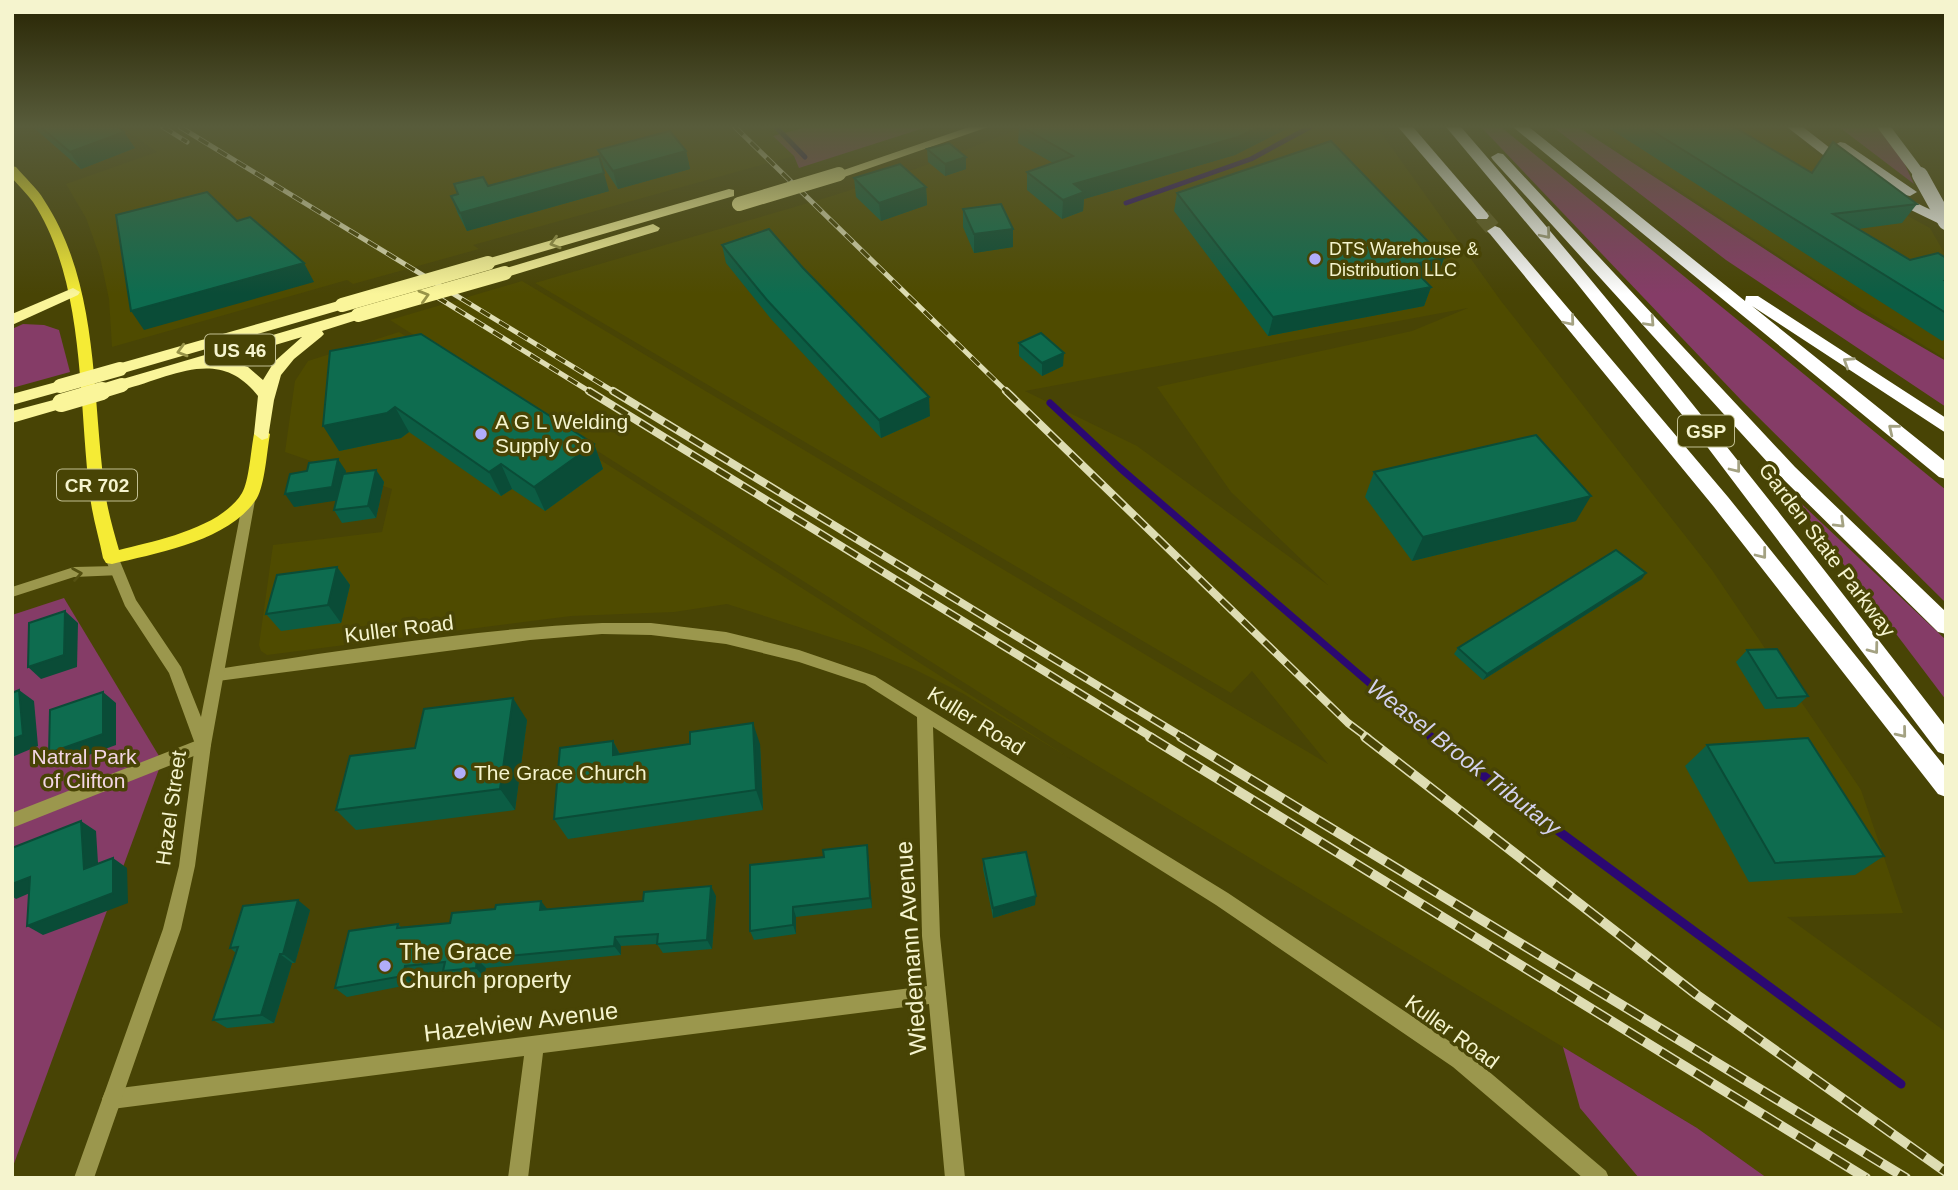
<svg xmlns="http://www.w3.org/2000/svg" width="1958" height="1190" font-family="Helvetica,sans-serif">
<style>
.built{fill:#4f4b00;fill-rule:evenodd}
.green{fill:#853c67}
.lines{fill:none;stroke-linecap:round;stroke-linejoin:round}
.stream-far2{stroke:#2b0872;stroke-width:5}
.stream-far1{stroke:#2b0872;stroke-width:7}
.stream{stroke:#2b0872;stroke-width:9}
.motorway-tunnel{stroke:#625e23;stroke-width:16;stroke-dasharray:16 8;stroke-linecap:butt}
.minor{fill:#9b974d;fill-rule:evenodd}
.tertiary{fill:#9b974d;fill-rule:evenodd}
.primary{fill:#f5eb35;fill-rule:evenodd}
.trunk{fill:#faf59a;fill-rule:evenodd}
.motorway{fill:#fff;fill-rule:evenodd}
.rail-far2-casing{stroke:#deddb3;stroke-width:5}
.rail-far1-casing{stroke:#deddb3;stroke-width:8}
.rail-casing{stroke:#deddb3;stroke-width:10}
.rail-far2{stroke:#484405;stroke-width:3.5;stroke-dasharray:11;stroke-linecap:butt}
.rail-far1{stroke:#484405;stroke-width:5;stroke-dasharray:15;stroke-linecap:butt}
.rail{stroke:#484405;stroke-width:7;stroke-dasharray:20;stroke-linecap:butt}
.trunk-bridge-far1{stroke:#faf59a;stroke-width:14}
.trunk-bridge{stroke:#faf59a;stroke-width:18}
.motorway-bridge{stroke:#fff;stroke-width:16}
.wall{fill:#0c5d44}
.shaded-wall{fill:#0a4c37}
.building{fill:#0e6c4f;stroke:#0a4c37;stroke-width:2}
.oneway{stroke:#a4a282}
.oneway2{stroke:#989448}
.oneway3{stroke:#545010}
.poi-dot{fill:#b1adfa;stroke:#484405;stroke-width:2.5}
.labels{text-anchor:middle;stroke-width:7;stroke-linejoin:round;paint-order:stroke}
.far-poi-label{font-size:18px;fill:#f5f4ce;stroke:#484405;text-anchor:start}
.shield{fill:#484405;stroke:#c1bf92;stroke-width:2}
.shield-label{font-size:19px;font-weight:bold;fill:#f5f4ce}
.poi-label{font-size:21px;fill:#f5f4ce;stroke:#484405;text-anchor:start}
.street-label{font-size:21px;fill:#f5f4ce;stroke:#484405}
.park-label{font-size:21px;fill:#f3d6e5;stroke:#484405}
.water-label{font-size:23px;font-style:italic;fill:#d3d2ee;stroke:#484405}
.near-street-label{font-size:24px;fill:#f5f4ce;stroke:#484405}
.near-poi-label{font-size:24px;fill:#f5f4ce;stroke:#484405;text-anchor:start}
</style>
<rect width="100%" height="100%" fill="#484405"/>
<g class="built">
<path d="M121,127h643l30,29 -321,89 6,4 -126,35 -6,-4 -235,67 -3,-48 -9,-42 -14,-39 -20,-34 91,-32z"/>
<path d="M1024,127h353l124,174 211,269 149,220 42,123 -116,4 159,115v146h-179l-70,-50 -639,-386 -668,-422 132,-39 806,483 -76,-93 -21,22 -696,-410 297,-87 89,-29zM1468,308l-56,23 -255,56 74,105 97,93 -191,-139 -112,-55z"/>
<path d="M1584,127h197l99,74 50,27 16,28v103l-127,-77z"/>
<path d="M399,332l672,427 -109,-66 -46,-23 -55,-23 -134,-43 -53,8 -103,4 -304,39 -6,-4 -2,-6 14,-100 109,-13 10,-43 -107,-37 10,-71 13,-20z"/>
</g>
<g class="green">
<path d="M807,127h120l-128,41 -5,-12 -21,-20z"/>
<path d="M1481,127h20l445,363v113l-204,-202z"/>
<path d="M1553,127h25l280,183 88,51v46l-220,-147z"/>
<path d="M1839,127h37l22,23 16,34z"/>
<path d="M23,324l21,1 15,5 11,42 -58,16v-59z"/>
<path d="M1789,492l157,148v60z"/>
<path d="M64,598l98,163 -150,408v-554z"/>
<path d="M1563,1047l134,81 70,50h-128l-59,-70z"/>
</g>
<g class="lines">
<g class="stream-far2">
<path d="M776,127l29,30"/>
<path d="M1126,203l125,-44 59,-32"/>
</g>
<path class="stream-far1" d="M1050,403l70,65 313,270"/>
<path class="stream" d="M1431,737l470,347"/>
<path class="motorway-tunnel" d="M1482,216l13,15"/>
<g class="minor">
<path d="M116,566l7,5 -2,4 -47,2 -62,20v-10l62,-20z"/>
<path d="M602,623h49l75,9 73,18 76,26 353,217 239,160 139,118 3,7h-26l-130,-111 -237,-162 -283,-178 7,209 25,242h-20l-16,-174 -386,49 -15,125h-20l16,-122 -412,53 -7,-3 -3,-7 3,-7 7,-3 815,-103 -5,-50 -5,-219 -52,-33 -66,-22 -73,-18 -75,-9 -49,-1 -72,6 -312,41 -5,-2 -2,-4 2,-4 5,-2c127,-19 256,-40 384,-46z"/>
<path d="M203,738l6,2 2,5 -2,5 -197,78v-15z"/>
</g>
<path class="tertiary" d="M250,490l6,5 -45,250 -16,121 -14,63 -87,249h-20l89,-249 16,-63 16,-122 -26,-71 -44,-67 -20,-48 7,-5 5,1 19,46 45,67 20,50 43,-222z"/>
<path class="primary" d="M12,166l4,1c9,11 21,21 28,33 57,87 47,199 62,298 3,17 8,35 13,52 36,-9 102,-22 123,-57 7,-11 9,-44 12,-59l8,-5 8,5c-3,16 -5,50 -13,64 -27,43 -100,55 -145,66l-6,-1 -3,-5c-4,-21 -11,-42 -13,-63 -12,-93 -4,-212 -57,-293 -6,-8 -14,-16 -21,-24z"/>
<g class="trunk">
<path d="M969,127h19l-144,50h-10l-2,-3z"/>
<path d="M729,189l5,1v6l-241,70 -5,1 -7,-4 2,-3z"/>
<path d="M653,224l7,4 -2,3 -148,45h-10l-2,-3 2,-3z"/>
<path d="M73,288l7,4 -2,3 -66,30v-11z"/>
<path d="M342,300l5,2 3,3 -3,3 -227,66 -8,-5 2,-4z"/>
<path d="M358,310l8,5 -3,3 -41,13 2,3 -3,3 -27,22 -13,16 -7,25 -6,38 -6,2 -8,-6 4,-38c-39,-50 -85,-19 -136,-6l-8,-5 2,-4zM302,337l-28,25 -11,18 -15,-13 -24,-7z"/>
<path d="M60,381l6,1 2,4 -2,4 -54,15v-11z"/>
<path d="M61,398l6,1 2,4 -2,4 -55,16v-12z"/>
</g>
<g class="motorway">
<path d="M1398,127h15l74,86 2,3 -2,3h-10z"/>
<path d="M1446,127h15c169,194 328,396 485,600v28l-8,-3 -239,-316 -124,-155z"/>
<path d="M1513,127h16l216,174 1,-5h12l188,122v15l-194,-127 194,156v17l-7,-2z"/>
<path d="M1787,127h16l54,42 -2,3h-10z"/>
<path d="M1877,127h14l36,48 -2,3h-10z"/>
<path d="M1840,142l5,1 72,49 -7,4 -5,-1 -70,-46 -2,-3z"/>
<path d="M1498,153l5,1 292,313 151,145v22l-8,-2 -157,-155 -288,-317 -2,-3z"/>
<path d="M1889,190l57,27v10l-62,-30 -2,-3 2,-3z"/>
<path d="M1495,226l5,2 228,269 218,271v29l-8,-3 -224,-287 -224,-273 -3,-3z"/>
</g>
<defs>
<g id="rail-far2">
<path d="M163,127l24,15"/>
<path d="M180,127l436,266"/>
<path d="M735,127l273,266"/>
<path d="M437,297l155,96"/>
</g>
<g id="rail-far1">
<path d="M589,391l564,347"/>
<path d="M613,391l571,347"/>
<path d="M1006,391l342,332 20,15"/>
</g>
<g id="rail">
<path d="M1150,737l716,441"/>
<path d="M1181,737l725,441"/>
<path d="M1365,737l332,258 249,177"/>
</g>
</defs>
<use href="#rail-far2" class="rail-far2-casing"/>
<use href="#rail-far1" class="rail-far1-casing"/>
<use href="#rail" class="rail-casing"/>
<use href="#rail-far2" class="rail-far2"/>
<use href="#rail-far1" class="rail-far1"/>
<use href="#rail" class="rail"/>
<g class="trunk-bridge-far1">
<path d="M739,204l100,-30"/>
<path d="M342,305l146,-42"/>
<path d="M358,315l147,-42"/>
<path d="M60,386l60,-17"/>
<path d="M96,393l26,-8"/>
</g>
<path class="trunk-bridge" d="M61,403l41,-12"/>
<path class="motorway-bridge" d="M1920,175l26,47"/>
</g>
<g class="wall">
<path d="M33,127h85l17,21 -54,21z"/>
<path d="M1019,127h271l-55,28 -151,44 -1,12 -21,8 -35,-29v-18l26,-9 -35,-20z"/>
<path d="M1607,127h127l78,46 105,31 -15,19 -44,6 52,31 36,-2v81l-4,2z"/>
<path d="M927,149l39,8v12l-21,7 -17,-14z"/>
<path d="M598,150l88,1 4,18 -72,20 -14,-21z"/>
<path d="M854,178l72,9 1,18 -46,16 -25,-24z"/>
<path d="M454,184l34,2 121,5 -142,40 -9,-17 -7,-18 7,-2z"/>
<path d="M1177,193l267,65 -7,19 -14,2 8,8 -7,19 -156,30 -94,-125z"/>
<path d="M963,209l50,38 -39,6 -11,-26z"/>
<path d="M722,245l208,171 -49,22 -110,-119 -45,-56z"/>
<path d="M1019,343l44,23 -21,10 -23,-20z"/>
<path d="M330,351l264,93 9,25 -58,42 -33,-22 -11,7 -92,-64 -8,6 -62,13z"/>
<path d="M376,470l8,12 -8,36 -34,5 -8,-13 2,-10 -42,7 52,-36 -1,3z"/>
<path d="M1374,472l202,49 -164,40 -47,-64z"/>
<path d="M337,567l13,18 -9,38 -60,8 -15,-17z"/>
<path d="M1642,579l-159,101 -29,-26 4,-6z"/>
<path d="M1747,650l61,46 -12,11 -31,2 -29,-47z"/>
<path d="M527,720l-12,90 -159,20 -20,-20 79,-62z"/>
<path d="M613,741l7,13 140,-10 3,66 -195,29 -14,-20z"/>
<path d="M1707,745l177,111 -29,19 -106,7 -64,-116z"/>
<path d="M868,855l4,53 -76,9v17l-42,6 -4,-9 74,-74z"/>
<path d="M983,859l52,46 -42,13 -10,-49z"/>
<path d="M716,896l-4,53 -49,4 -6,-9 -36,2v9l-135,13 -2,9 -31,3 -9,-8 -29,2 -2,10 -66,13 -12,-9 63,-64 3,3 49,-4 98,-13z"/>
<path d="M310,910l-15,53h-3l-18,60 -47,5 -14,-8 23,-67 -6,-5z"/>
</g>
<g class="shaded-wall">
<path d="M1259,127h31l-55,28 -151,44 -1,12 -21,8 1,-19 11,-16z"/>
<path d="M124,132l11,16 -54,21 -11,-17z"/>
<path d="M686,151l4,18 -72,20 -5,-18z"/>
<path d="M599,156l10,35 -142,40 -7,-18z"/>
<path d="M966,157v12l-21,7v-12z"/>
<path d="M926,187l1,18 -46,16 -2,-18z"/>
<path d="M1013,229v18l-39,6v-19z"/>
<path d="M1444,258l-7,19 -34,6 6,-18z"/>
<path d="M304,263l10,19 -170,48 -13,-19z"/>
<path d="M1431,287l-7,19 -156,30 5,-19z"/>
<path d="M1064,353l-1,13 -21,10v-13z"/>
<path d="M929,397l1,19 -49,22 -2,-18z"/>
<path d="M395,407l14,25 -8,6 -62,13 -16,-25z"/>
<path d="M594,444l9,25 -58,42 -11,-24z"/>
<path d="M338,459l8,12 -6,29 -46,7 -9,-13z"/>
<path d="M501,464l11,25 -11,7 -12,-24z"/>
<path d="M376,470l8,12 -8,36 -8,-12z"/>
<path d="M1591,496l-15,25 -164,40 11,-24z"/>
<path d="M337,567l13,18 -9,38 -13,-18z"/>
<path d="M1646,573l-4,6 -159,101 4,-6z"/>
<path d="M65,611l13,12 -1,44 -36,12 -13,-12z"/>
<path d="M19,690l15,11 4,45 -26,11v-18z"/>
<path d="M103,692l13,11v42l-52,19 -15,-11z"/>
<path d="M513,698l14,22 -12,90 -15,-21z"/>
<path d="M753,723l7,21 3,66 -7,-20z"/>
<path d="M613,741l11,22 -11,-8z"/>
<path d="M81,821l15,10 3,48 -15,-10z"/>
<path d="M867,845l1,10 4,53 -2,-10z"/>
<path d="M113,858l14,10 1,35 -85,32 -16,-9z"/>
<path d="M30,877l16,9 -30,13 -4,-3v-12z"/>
<path d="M711,886l5,10 -4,53 -5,-9z"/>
<path d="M1036,896l-1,9 -42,13v-10z"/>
<path d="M298,900l12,10 -15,53 -12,-9z"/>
<path d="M541,901l7,9h-8z"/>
<path d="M793,907l3,10v17l-3,-9z"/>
<path d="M615,937l6,9v9l-7,-9z"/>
<path d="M280,954l12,9 -18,60 -13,-8z"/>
<path d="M477,959l9,9 -2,9 -8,-9z"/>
<path d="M405,966l10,8 -2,10 -10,-8z"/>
</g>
<g class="building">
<path d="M41,127h77l6,5 -54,20z"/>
<path d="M1022,127h237l-21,10 -164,47 10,8 -21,8 -36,-28 46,-16z"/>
<path d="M1646,127h88l78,46 21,-31 84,62 -84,10 77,46 28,-7 8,5v23h-1l1,1v31z"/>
<path d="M670,131l16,20 -73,20 -15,-21z"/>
<path d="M1331,141l113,117 -35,7 22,22 -158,30 -96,-124z"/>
<path d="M949,143l17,14 -21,7 -18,-15z"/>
<path d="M599,156l5,17 -144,40 -9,-17 7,-2 -4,-10 29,-7 5,9z"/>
<path d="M900,164l26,23 -47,16 -25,-25z"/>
<path d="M207,192l30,29 13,-4 54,46 -173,48 -15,-96z"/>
<path d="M1001,204l12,25 -39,5 -11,-25z"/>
<path d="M769,229l34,39 126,129 -50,23 -112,-120 -45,-55z"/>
<path d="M1041,333l23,20 -22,10 -23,-20z"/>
<path d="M421,334l173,110 -60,43 -33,-23 -12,8 -94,-65 -8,6 -64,13 7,-75z"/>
<path d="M1536,435l55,61 -168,41 -49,-65z"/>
<path d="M338,459l-6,28 -47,7 5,-20 17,-3 2,-8z"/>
<path d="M376,470l-8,36 -34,4 9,-36z"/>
<path d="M1616,550l30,23 -159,101 -29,-26z"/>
<path d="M337,567l-9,38 -62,9 11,-39z"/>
<path d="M65,611l-1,44 -36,12 1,-44z"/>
<path d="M1777,649l31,47 -31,2 -30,-48z"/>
<path d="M19,690l4,45 -11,4v-46z"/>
<path d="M103,692v42l-54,19 1,-43z"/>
<path d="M513,698l-13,91 -164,21 14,-54 65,-8 9,-39z"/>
<path d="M753,723l3,67 -202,29 6,-71 53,-7v14l77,-11v-12z"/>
<path d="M1808,738l76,118 -109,7 -68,-118z"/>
<path d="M81,821l3,48 29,-11v35l-86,33 3,-49 -18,7v-36z"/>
<path d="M867,845l3,53 -77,9v18l-43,6v-66l74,-8 -1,-7z"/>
<path d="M1026,852l10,44 -43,12 -10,-49z"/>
<path d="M711,886l-4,54 -50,4 1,-10 -43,3 -1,9 -137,13 -1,9 -33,3 2,-9 -40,4 -2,10 -68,12 14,-57 49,-7 -1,4 53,-5 2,-10 43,-4 1,-4 45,-4 -1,9 103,-9 1,-9z"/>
<path d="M298,900l-15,54h-3l-19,61 -48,5 25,-73 -8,1 13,-42z"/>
</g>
<defs><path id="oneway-chevron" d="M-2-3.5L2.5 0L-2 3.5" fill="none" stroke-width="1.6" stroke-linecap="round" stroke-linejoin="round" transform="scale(1.75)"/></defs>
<g class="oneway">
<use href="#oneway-chevron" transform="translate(1546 234) rotate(50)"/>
<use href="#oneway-chevron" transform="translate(1570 321) rotate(50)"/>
<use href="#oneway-chevron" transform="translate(1650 322) rotate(47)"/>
<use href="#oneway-chevron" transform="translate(1848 362) rotate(-147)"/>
<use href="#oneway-chevron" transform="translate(1893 429) rotate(-141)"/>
<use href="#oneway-chevron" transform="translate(1736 468) rotate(52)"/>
<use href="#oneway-chevron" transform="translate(1840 523) rotate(44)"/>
<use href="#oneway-chevron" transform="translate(1762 554) rotate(52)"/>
<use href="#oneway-chevron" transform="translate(1874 649) rotate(53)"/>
<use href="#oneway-chevron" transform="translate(1902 733) rotate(51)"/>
</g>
<g class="oneway2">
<use href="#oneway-chevron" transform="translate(555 243) rotate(163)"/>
<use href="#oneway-chevron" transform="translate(424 296) rotate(-16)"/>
<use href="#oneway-chevron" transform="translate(182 351) rotate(164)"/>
</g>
<use class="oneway3" href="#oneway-chevron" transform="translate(77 574) rotate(-9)"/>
<linearGradient id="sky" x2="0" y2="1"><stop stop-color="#282503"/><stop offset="0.43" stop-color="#585c3b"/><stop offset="1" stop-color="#585c3b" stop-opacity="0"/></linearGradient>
<rect width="1958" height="294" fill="url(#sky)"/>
<g class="poi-dot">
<circle cx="1315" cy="259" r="7"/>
<circle cx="481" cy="434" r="7"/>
<circle cx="460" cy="773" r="7"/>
<circle cx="385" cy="966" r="7"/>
</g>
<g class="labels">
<g class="far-poi-label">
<text x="1329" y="255">DTS Warehouse &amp;<tspan x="1329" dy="21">Distribution LLC</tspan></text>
</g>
<g class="shield">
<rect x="205" y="334.5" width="70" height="31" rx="5"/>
<rect x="1678" y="415.5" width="56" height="31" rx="5"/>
<rect x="57" y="469.5" width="80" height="31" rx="5"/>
</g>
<g class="shield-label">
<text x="240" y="357">US 46</text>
<text x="1706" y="438">GSP</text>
<text x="97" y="492">CR 702</text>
</g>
<g class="poi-label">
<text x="495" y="429">A G L Welding<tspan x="495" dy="24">Supply Co</tspan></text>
<text x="474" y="780">The Grace Church</text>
</g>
<g class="street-label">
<text transform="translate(1827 550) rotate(53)" y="7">Garden State Parkway</text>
<text transform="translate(399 629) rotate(-7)" y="7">Kuller Road</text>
<text transform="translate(976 721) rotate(32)" y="7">Kuller Road</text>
<text transform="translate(171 808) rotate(-82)" y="7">Hazel Street</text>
<text transform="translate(1452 1032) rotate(36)" y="7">Kuller Road</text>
</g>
<g class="park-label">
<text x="84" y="764">Natral Park<tspan x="84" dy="24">of Clifton</tspan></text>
</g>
<g class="water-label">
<text transform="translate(1464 757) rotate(38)" y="8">Weasel Brook Tributary</text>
</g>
<g class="near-street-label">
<text transform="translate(911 948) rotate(-94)" y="8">Wiedemann Avenue</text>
<text transform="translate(521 1022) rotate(-7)" y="8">Hazelview Avenue</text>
</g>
<g class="near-poi-label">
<text x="399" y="960">The Grace<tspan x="399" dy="28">Church property</tspan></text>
</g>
</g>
<rect width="1958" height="1190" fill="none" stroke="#f5f4ce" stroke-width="28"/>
</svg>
